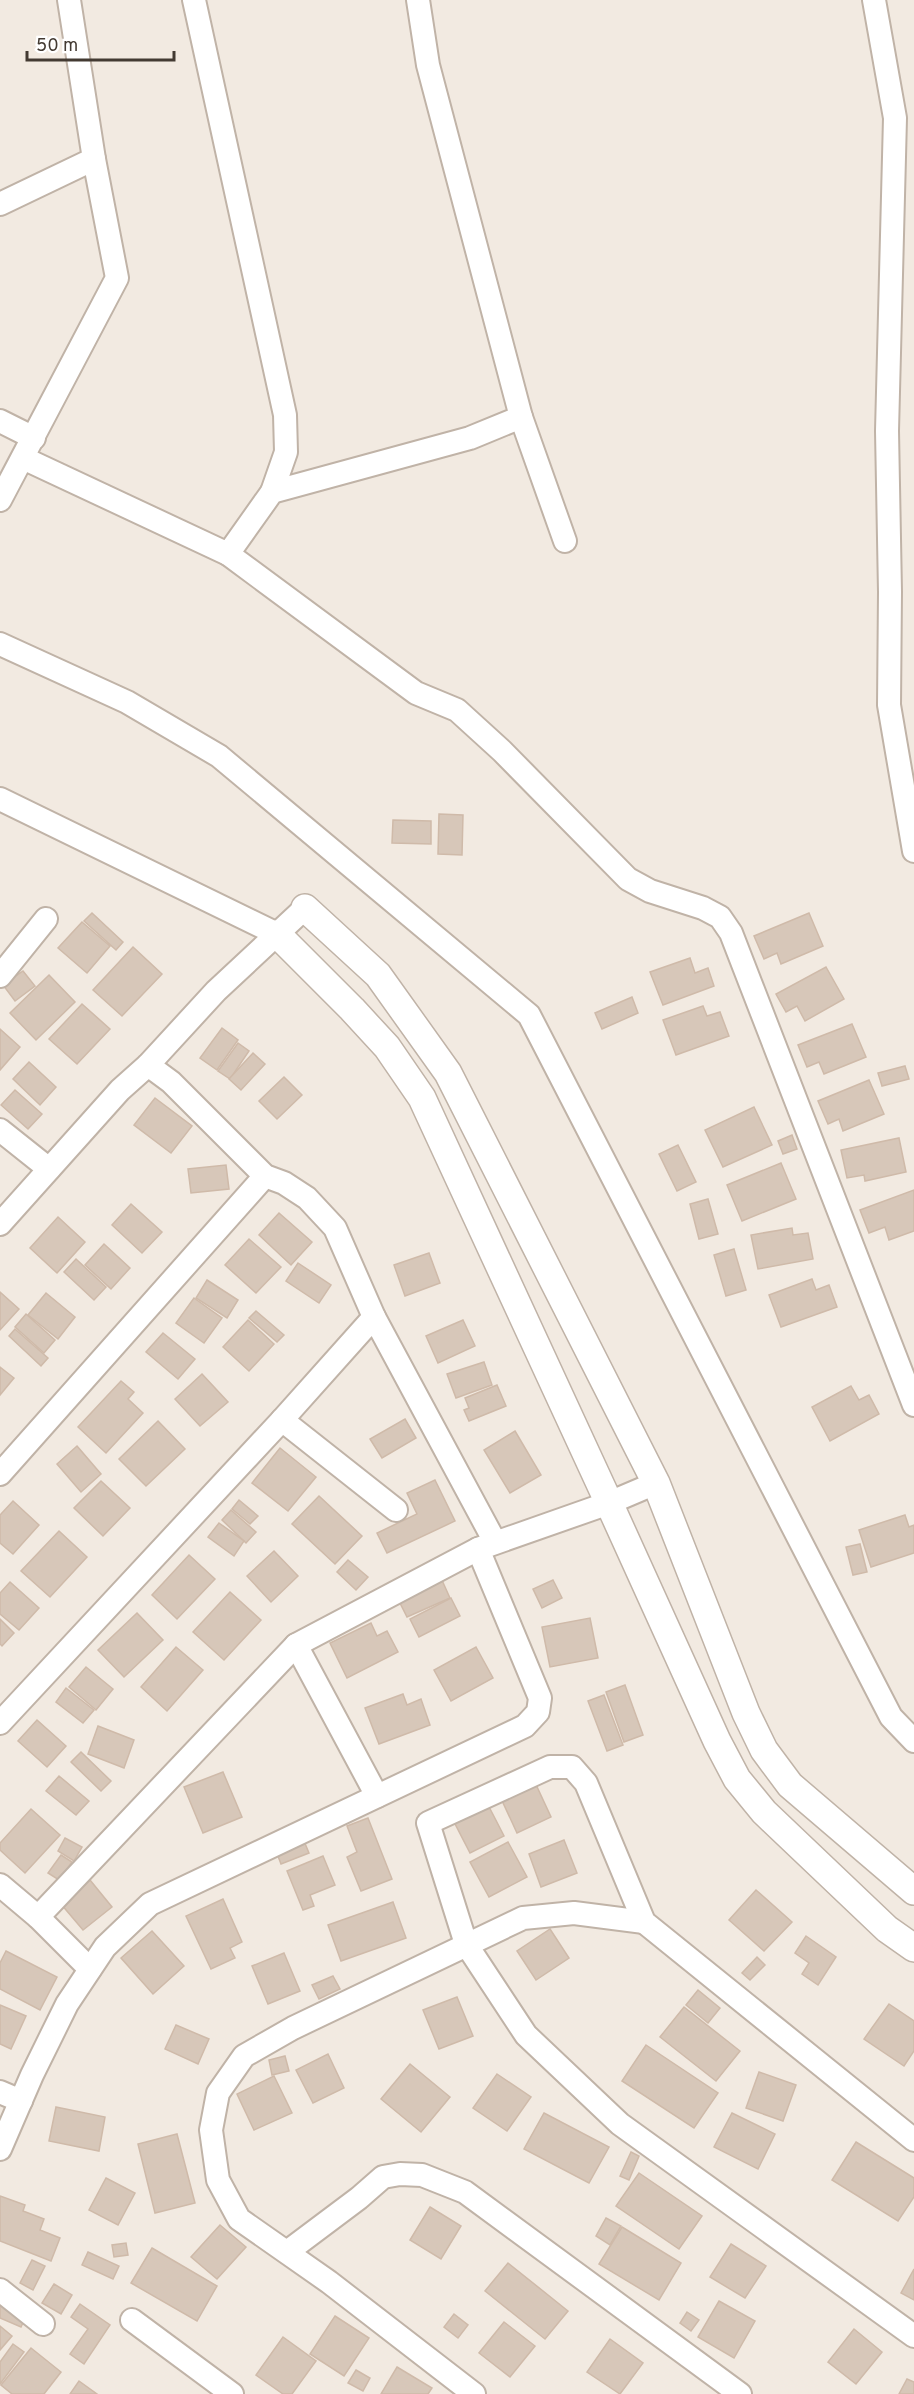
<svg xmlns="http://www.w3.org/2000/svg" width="914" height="2394" font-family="Overpass,sans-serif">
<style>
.building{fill:#d7c7b9;stroke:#cfbaa9;stroke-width:1.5}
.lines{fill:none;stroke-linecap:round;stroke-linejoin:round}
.minor-casing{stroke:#c0b3a7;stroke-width:26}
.tertiary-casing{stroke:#c0b3a7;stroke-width:30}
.minor{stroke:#fff;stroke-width:22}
.tertiary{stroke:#fff;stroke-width:27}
</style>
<rect width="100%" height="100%" fill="#f2eae1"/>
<g class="building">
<path d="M439,814l24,1 -1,40 -24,-1z"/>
<path d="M393,820l38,1v23l-39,-1z"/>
<path d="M92,913l31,29 -7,8 -32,-29z"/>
<path d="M809,913l14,33 -42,18 -4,-11 -13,6 -10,-23z"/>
<path d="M82,922l28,24 -23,27 -29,-25z"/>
<path d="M133,947l29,27 -40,42 -29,-26z"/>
<path d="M690,958l5,15 13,-5 6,18 -51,19 -13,-33z"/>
<path d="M826,967l18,32 -39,22 -8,-15 -11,6 -10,-18z"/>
<path d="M23,971l12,15 -20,15 -12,-16z"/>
<path d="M49,975l26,27 -39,38 -26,-27z"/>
<path d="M632,997l6,16 -36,16 -7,-16z"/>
<path d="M82,1004l28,25 -33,35 -28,-25z"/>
<path d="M703,1006l4,10 13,-4 9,24 -53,19 -13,-35z"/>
<path d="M852,1024l14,33 -42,17 -5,-12 -12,5 -9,-22z"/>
<path d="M222,1028l16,12 -21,30 -17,-12z"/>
<path d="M0,1029l20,18 -20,23z"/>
<path d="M238,1043l11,8 -19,28 -12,-8z"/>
<path d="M253,1053l12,11 -24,26 -12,-11z"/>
<path d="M29,1062l27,25 -16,18 -27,-26z"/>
<path d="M905,1066l4,13 -27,7 -4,-13z"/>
<path d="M284,1077l18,18 -25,24 -18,-18z"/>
<path d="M869,1080l15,34 -41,17 -4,-12 -11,5 -10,-23z"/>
<path d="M15,1090l27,24 -14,15 -27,-24z"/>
<path d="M155,1098l37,28 -21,27 -37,-28z"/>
<path d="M754,1107l18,38 -49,22 -18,-37z"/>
<path d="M792,1135l5,14 -14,5 -5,-13z"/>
<path d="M899,1138l7,34 -41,9 -1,-6 -17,3 -6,-28z"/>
<path d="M678,1145l18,37 -19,9 -18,-37z"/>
<path d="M781,1163l15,36 -54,22 -15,-36z"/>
<path d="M226,1165l3,24 -38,4 -3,-24z"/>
<path d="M914,1190v41l-25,9 -4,-13 -16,6 -9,-23z"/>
<path d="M708,1199l10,35 -19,5 -9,-35z"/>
<path d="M131,1204l31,28 -20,21 -30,-28z"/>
<path d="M279,1213l33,29 -21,23 -32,-30z"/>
<path d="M58,1217l27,25 -28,31 -27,-25z"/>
<path d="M792,1228l1,7 15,-2 5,26 -55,10 -7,-34z"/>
<path d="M249,1239l32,28 -25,26 -31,-28z"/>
<path d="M104,1244l26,24 -19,21 -26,-24z"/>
<path d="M734,1249l12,41 -20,6 -12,-41z"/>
<path d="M429,1253l11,30 -35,13 -11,-31z"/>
<path d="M76,1259l30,28 -12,13 -30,-28z"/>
<path d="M298,1263l33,22 -12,18 -33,-22z"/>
<path d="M812,1279l4,11 13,-5 8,22 -56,20 -12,-32z"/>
<path d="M207,1280l31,20 -11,18 -31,-20z"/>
<path d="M0,1292l19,17 -19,21z"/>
<path d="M46,1293l29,24 -17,22 -30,-24z"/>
<path d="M194,1298l28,20 -18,25 -28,-20z"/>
<path d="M256,1311l28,24 -7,7 -28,-24z"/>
<path d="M26,1314l29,26 -11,13 -29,-26z"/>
<path d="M248,1320l26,24 -25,27 -26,-24z"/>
<path d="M463,1320l12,26 -37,17 -12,-27z"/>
<path d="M15,1329l33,29 -7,8 -32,-30z"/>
<path d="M163,1333l32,26 -17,20 -32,-27z"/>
<path d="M484,1362l8,23 -36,13 -9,-24z"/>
<path d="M0,1367l14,11 -14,17z"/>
<path d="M202,1374l26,28 -28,24 -25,-27z"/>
<path d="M121,1381l13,11 -6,7 15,14 -37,40 -28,-26z"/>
<path d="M497,1385l9,21 -37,15 -5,-11 5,-2 -4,-10z"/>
<path d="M851,1386l8,14 10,-5 10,19 -49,27 -18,-34z"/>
<path d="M405,1419l11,19 -34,20 -12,-19z"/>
<path d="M158,1421l27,28 -39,37 -27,-27z"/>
<path d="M515,1431l26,44 -31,18 -26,-43z"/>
<path d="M77,1446l24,28 -20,18 -24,-28z"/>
<path d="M280,1448l36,29 -28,34 -36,-28z"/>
<path d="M435,1480l20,41 -68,32 -10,-20 40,-19 -10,-21z"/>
<path d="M101,1481l29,27 -27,28 -29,-28z"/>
<path d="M319,1496l43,40 -27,28 -43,-40z"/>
<path d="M239,1500l19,16 -8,8 -18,-15z"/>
<path d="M13,1501l26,24 -26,29 -13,-11v-28z"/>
<path d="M231,1510l25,22 -10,11 -24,-23z"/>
<path d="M905,1515l4,12 5,-2v28l-43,14 -12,-37z"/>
<path d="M219,1523l25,18 -10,15 -26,-19z"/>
<path d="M59,1531l28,26 -37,40 -29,-26z"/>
<path d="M860,1544l7,28 -14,3 -7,-28z"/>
<path d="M274,1551l24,25 -27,26 -24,-26z"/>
<path d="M189,1555l26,24 -38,40 -25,-24z"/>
<path d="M348,1560l20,17 -12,13 -19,-18z"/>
<path d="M441,1578l9,20 -43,19 -10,-20z"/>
<path d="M553,1580l9,18 -20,10 -9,-19z"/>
<path d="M10,1582l29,26 -20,22 -19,-16v-21z"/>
<path d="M230,1592l31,28 -37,40 -31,-28z"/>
<path d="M451,1598l9,18 -41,21 -9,-18z"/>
<path d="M137,1613l26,27 -39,37 -26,-27z"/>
<path d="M590,1618l8,40 -48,9 -8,-40z"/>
<path d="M0,1619l14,14 -12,13 -2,-2z"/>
<path d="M371,1623l6,13 10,-5 11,21 -51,26 -17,-35z"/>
<path d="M176,1647l27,23 -36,41 -26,-24z"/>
<path d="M476,1647l17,31 -42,23 -17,-31z"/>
<path d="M86,1667l27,22 -17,21 -27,-23z"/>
<path d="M625,1685l18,50 -19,7 -18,-50z"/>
<path d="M66,1688l28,22 -11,13 -27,-21z"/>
<path d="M403,1694l4,11 14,-6 9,26 -51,19 -14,-36z"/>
<path d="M604,1695l19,50 -16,6 -19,-50z"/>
<path d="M37,1720l29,26 -19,21 -29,-26z"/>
<path d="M98,1726l36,14 -10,28 -36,-14z"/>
<path d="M81,1752l30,29 -10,10 -30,-29z"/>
<path d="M223,1772l19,45 -39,16 -19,-46z"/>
<path d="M59,1776l30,25 -13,14 -30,-24z"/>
<path d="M532,1776l19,41 -34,16 -19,-41z"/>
<path d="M485,1799l19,37 -34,17 -19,-37z"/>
<path d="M31,1809l29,26 -35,38 -25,-23v-7z"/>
<path d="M368,1818l24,61 -31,12 -14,-34 10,-5 -10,-26z"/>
<path d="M65,1838l17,9 -8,14 -16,-10z"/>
<path d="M564,1840l13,33 -36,14 -12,-33z"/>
<path d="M304,1841l5,12 -28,11 -5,-13z"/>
<path d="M508,1842l19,35 -38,20 -19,-35z"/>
<path d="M61,1855l11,7 -13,18 -11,-7z"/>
<path d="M323,1856l12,29 -25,10 4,11 -11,4 -16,-39z"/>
<path d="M90,1880l22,27 -29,23 -22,-26z"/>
<path d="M756,1890l36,32 -28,29 -35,-31z"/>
<path d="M223,1899l19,43 -12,6 5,10 -24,11 -25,-53z"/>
<path d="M393,1902l13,36 -65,23 -13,-36z"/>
<path d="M550,1929l19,29 -33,22 -19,-29z"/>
<path d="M152,1931l32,35 -31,28 -32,-36z"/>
<path d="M806,1936l30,21 -18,28 -16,-11 7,-11 -14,-10z"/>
<path d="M6,1951l51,26 -17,33 -40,-21v-26z"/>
<path d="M284,1953l16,38 -32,13 -16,-38z"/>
<path d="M757,1957l8,8 -15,15 -8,-7z"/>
<path d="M333,1976l7,13 -21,10 -7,-14z"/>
<path d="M698,1990l22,18 -12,15 -22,-18z"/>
<path d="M457,1997l16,39 -34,13 -16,-39z"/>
<path d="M889,2004l25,17v30l-10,15 -40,-27z"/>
<path d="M0,2005l26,11 -15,33 -11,-5z"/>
<path d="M684,2007l56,44 -24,30 -56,-44z"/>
<path d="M176,2025l33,14 -11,25 -33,-15z"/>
<path d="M646,2045l72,48 -24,35 -72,-47z"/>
<path d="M328,2054l16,34 -31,15 -17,-33z"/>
<path d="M285,2056l4,15 -17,4 -3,-15z"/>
<path d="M410,2064l40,33 -29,35 -40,-33z"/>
<path d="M759,2072l37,13 -13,36 -37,-13z"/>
<path d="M497,2074l34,23 -24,34 -34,-23z"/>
<path d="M274,2076l18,37 -38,17 -17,-36z"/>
<path d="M56,2107l49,10 -6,34 -50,-10z"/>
<path d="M544,2113l65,34 -20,36 -65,-34z"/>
<path d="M732,2113l43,21 -17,35 -44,-22z"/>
<path d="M177,2134l18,69 -40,10 -17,-69z"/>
<path d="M856,2142l58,36v19l-16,24 -66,-41z"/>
<path d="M631,2152l8,4 -10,24 -9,-4z"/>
<path d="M639,2173l63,43 -23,33 -63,-43z"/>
<path d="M106,2178l29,15 -17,32 -29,-15z"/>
<path d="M0,2196l25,9 -2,6 21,8 -4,11 20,8 -9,23 -51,-20z"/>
<path d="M430,2207l31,19 -20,33 -31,-19z"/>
<path d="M606,2218l15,8 -11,19 -14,-9z"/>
<path d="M220,2225l26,22 -29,32 -26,-22z"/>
<path d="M622,2227l59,36 -22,37 -60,-36z"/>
<path d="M126,2243l2,12 -14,2 -2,-12z"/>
<path d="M731,2244l35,22 -21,32 -35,-21z"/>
<path d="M152,2248l65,38 -20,35 -66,-38z"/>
<path d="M88,2252l31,14 -6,13 -31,-14z"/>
<path d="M32,2260l13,6 -12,24 -13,-7z"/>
<path d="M508,2263l60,48 -23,28 -60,-48z"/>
<path d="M914,2269v31l-13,-7z"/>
<path d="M54,2284l18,11 -11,19 -19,-11z"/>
<path d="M719,2301l36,20 -21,37 -36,-21z"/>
<path d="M0,2302l27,12 -6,13 -21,-9z"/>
<path d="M80,2304l30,21 -26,39 -14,-10 18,-25 -17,-12z"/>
<path d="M687,2312l12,8 -8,11 -11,-8z"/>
<path d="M454,2314l14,11 -10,13 -14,-11z"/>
<path d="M335,2316l34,22 -25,38 -34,-22z"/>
<path d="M504,2322l31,24 -25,31 -31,-24z"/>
<path d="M0,2326l12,10 -12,14z"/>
<path d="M854,2329l28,23 -26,32 -28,-22z"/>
<path d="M283,2337l33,24 -24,33h-9l-27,-19z"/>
<path d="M610,2339l33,24 -23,31 -33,-22z"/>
<path d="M13,2344l11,8 -24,32v-22z"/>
<path d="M31,2348l30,24 -17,22h-32l-11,-9z"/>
<path d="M397,2367l35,21 -4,6h-47z"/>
<path d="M356,2370l14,8 -7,13 -15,-8z"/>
<path d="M907,2379l7,3v12h-15z"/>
<path d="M79,2381l18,13h-27z"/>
</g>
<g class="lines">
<defs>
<g id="minor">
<path d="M194,0l91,415 1,37 -14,40"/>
<path d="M874,0l21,118 -8,313 3,161 -1,113 25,146"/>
<path d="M0,204l94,-45 -25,-159"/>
<path d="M521,417l44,124"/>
<path d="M0,421l34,17"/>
<path d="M23,458l205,96 44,-62 198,-54 51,-21 -93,-352 -10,-65"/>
<path d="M0,500l117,-222 -23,-119"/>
<path d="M228,554l188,139 41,17 45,41 126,128 22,12 53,17 17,9 11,16 183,472"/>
<path d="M0,644l127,58 92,54 310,259 362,702 23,24"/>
<path d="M0,799l277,135"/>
<path d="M0,976l46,-57"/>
<path d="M148,1065l68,-74 89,-83"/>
<path d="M0,1130l49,39"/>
<path d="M0,1224l120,-134 28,-25 23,17 94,94 19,7 23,15 28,30 39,89"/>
<path d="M282,1420l114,90"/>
<path d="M0,1474l265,-298"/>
<path d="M296,1645l81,151"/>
<path d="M0,1723l282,-303 92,-103 121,225"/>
<path d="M0,1885l38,32 258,-272 182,-96"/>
<path d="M38,1917l52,52"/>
<path d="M0,2092l21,9"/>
<path d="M914,2140l-270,-218 -58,-139 -14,-16h-22l-122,56 38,121 60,91 94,89 294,212"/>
<path d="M0,2149l32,-74 35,-71 38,-57 45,-43 375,-178 13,-14 2,-14 -62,-149 131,-46 47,-20"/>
<path d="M287,2252l72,-54 24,-21 17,-3 22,1 43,17 275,202"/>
<path d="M0,2290l43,34"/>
<path d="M132,2320l100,74"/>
<path d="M474,2394l-145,-112 -90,-63 -21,-39 -7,-50 7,-37 26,-37 49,-28 230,-110 51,-5 70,9"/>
</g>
<g id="tertiary">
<path d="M305,908l73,67 70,98 208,410 90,230 18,37 26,35 124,106"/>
<path d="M277,934l75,75 35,38 35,51 187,405 108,238 20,38 27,33 123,117 27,19"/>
</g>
</defs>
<use href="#minor" class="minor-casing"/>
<use href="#tertiary" class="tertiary-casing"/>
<use href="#minor" class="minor"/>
<use href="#tertiary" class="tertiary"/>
</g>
<path d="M27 51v9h147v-9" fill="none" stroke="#433a32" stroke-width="3"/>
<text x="36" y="51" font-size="18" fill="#433a32" stroke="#ffffff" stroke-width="4.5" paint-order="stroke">50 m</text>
</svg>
